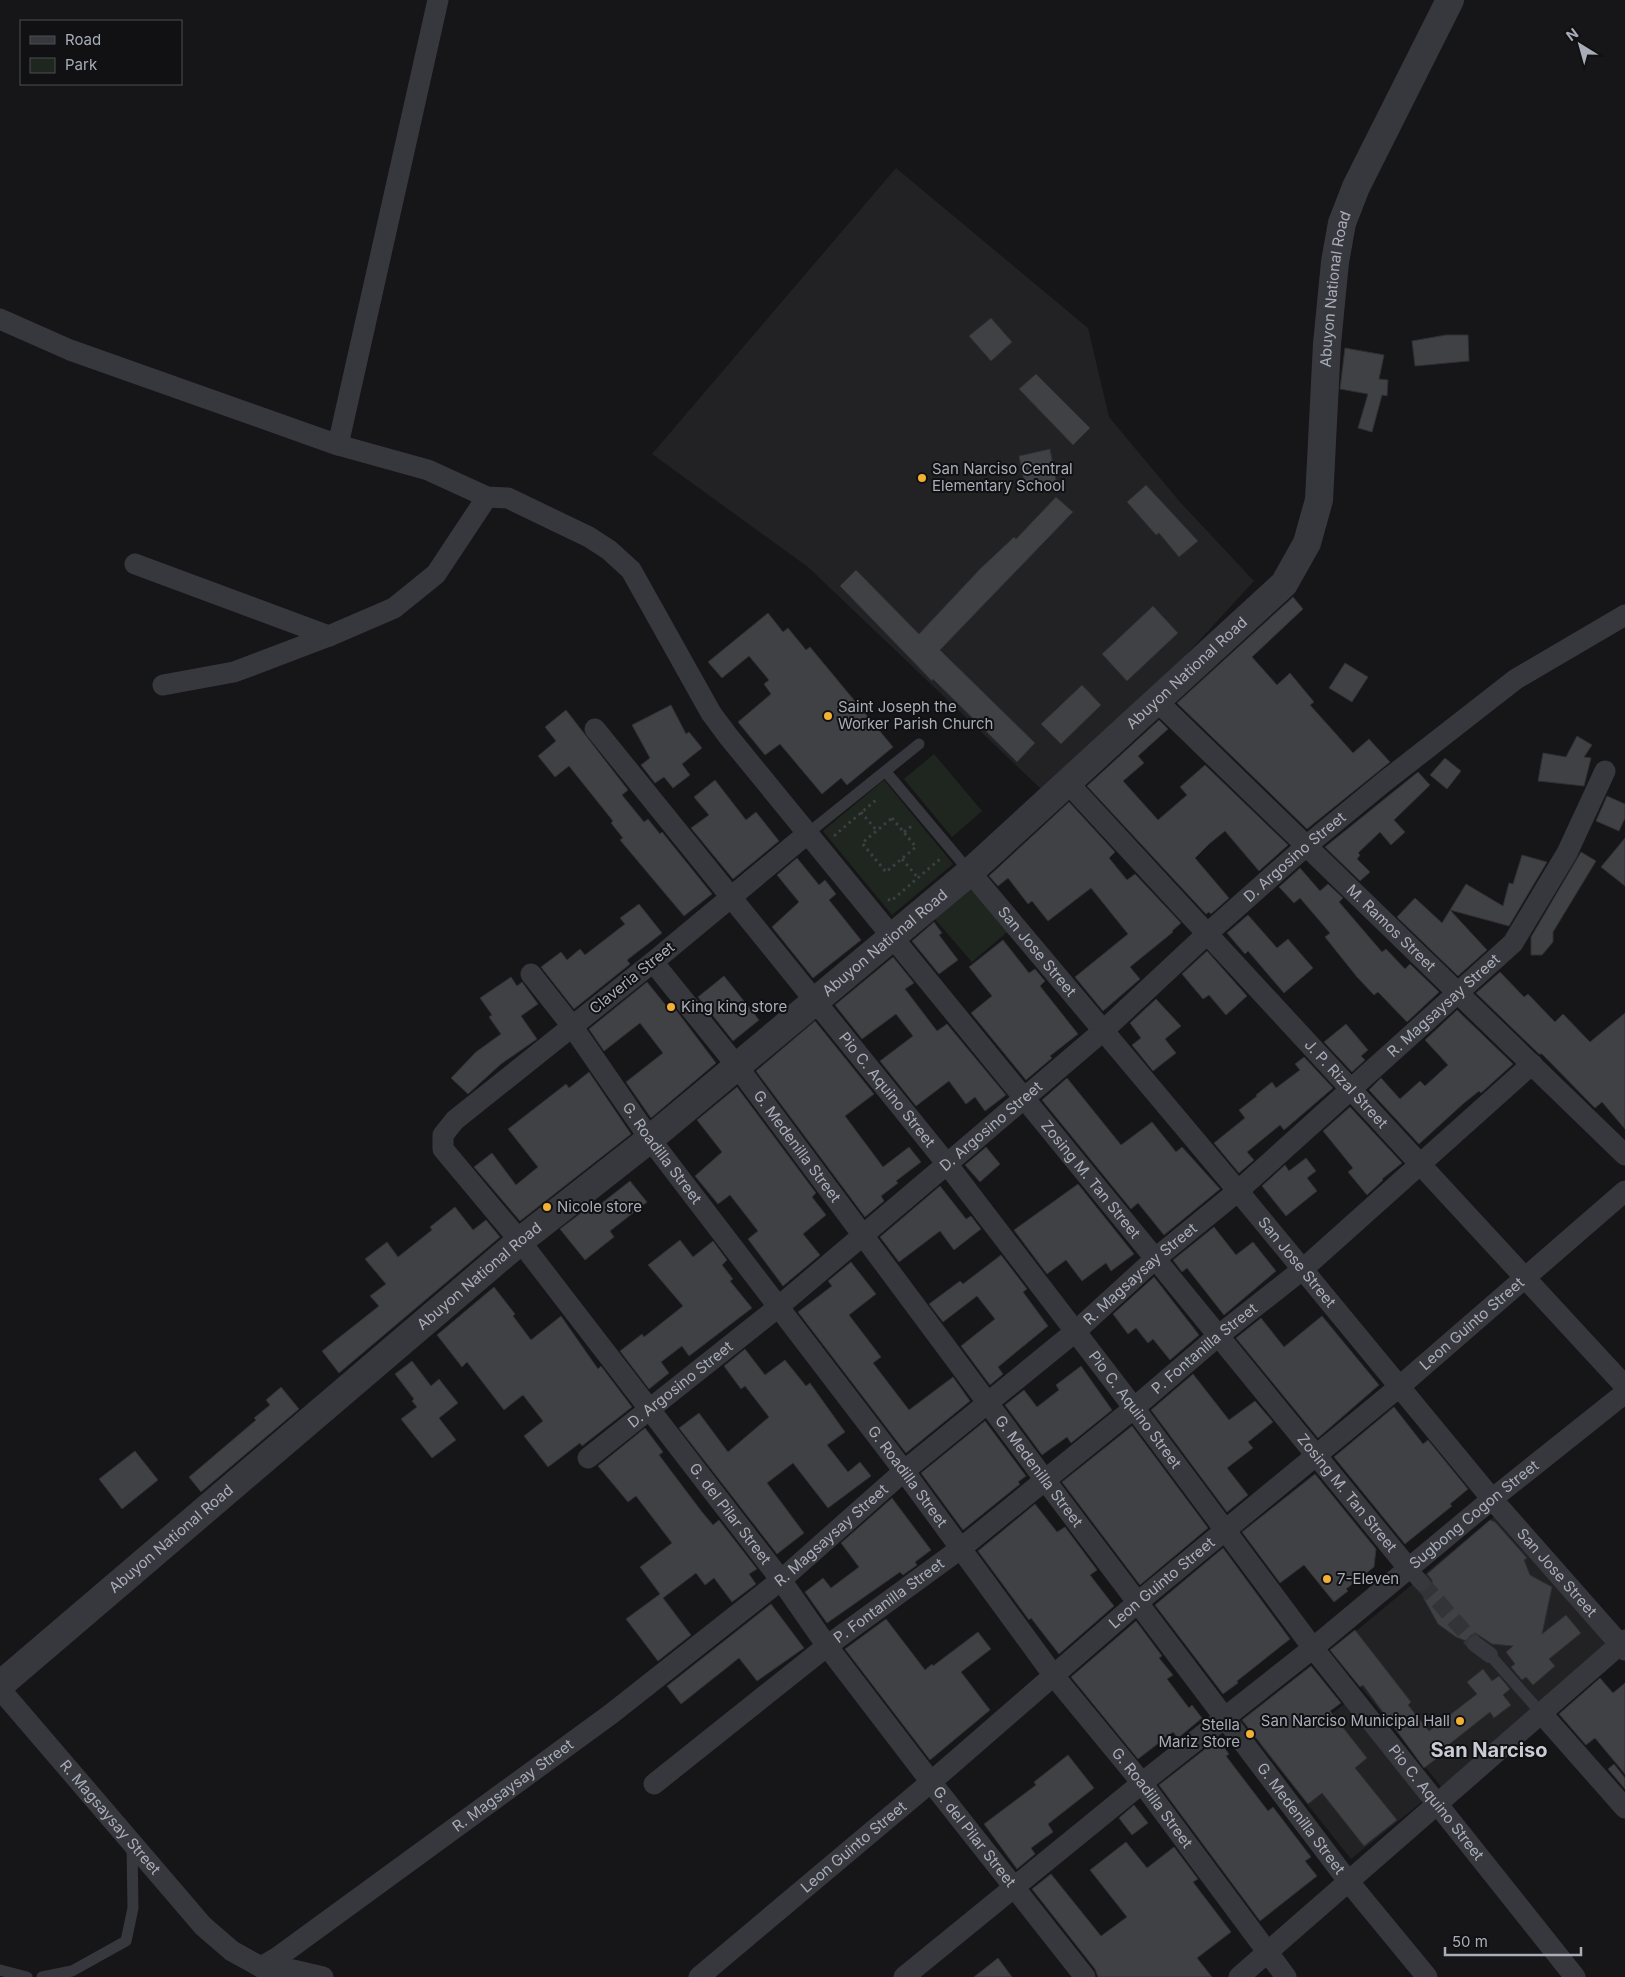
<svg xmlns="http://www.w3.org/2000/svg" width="1625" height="1977" font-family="Inter,sans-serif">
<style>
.built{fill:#222225}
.green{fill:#1e261f}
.building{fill:#404145;stroke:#303034}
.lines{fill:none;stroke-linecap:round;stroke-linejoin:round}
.pedestrian-tunnel{stroke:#333438;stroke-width:16;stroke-dasharray:16 8;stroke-linecap:butt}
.path{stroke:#3d3f44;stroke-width:3;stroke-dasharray:2.5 4;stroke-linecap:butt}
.service{stroke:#37383d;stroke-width:11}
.pedestrian{stroke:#37383d;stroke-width:16}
.minor{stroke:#37383d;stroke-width:21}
.tertiary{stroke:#37383d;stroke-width:28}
.poi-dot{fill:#f2b134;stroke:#111113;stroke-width:2}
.labels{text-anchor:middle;stroke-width:4;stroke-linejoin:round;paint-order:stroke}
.street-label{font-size:15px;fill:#a8adb8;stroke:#111113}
.poi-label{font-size:15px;fill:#a8adb8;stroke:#111113;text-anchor:start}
.district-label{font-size:20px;font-weight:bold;fill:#c9ccd4;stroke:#111113}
</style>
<rect width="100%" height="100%" fill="#161618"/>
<g class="built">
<path d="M896,168l192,160 21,89 71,85 74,79 -101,110 -111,99 -234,-223 -156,-113z"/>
<path d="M1497,1514l113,129 -167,146 -111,-138z"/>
<path d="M1347,1702l76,99 -72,58 -91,-114 48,-38 13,15z"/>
</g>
<g class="green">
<path d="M934,754l48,57 -30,26 -48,-58z"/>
<path d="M884,780l69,84 -61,51 -69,-84z"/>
<path d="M973,882l39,46 -40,34 -39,-45z"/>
</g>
<g class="building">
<path d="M991,318l21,24 -21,19 -22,-25z"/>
<path d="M1446,335h22l1,26 -54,5 -3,-25z"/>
<path d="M1345,348l39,7 -5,24 9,1 -1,16 -5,-1 -10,37 -14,-4 10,-34 -28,-5z"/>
<path d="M1036,374l54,54 -17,17 -54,-56z"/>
<path d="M1050,449l7,36 -31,7 -7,-36z"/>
<path d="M1146,485l52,56 -19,16 -20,-24 -3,2 -29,-33z"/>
<path d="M1056,497l17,15 -133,138 95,93 -18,19 -84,-83 -1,2 -92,-95 16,-16 63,64 61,-65 34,-32 2,2z"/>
<path d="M1293,597l10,12 -51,48 25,28 13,-12 24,29 -4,3 43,48 16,-14 21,23 -83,67 -130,-126z"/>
<path d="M1153,606l25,27 -51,48 -25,-27z"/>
<path d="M768,613l15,19 5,-4 18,22 4,-3 83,100 -46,38 -6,-7 -19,16 -42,-50 -15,11 -27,-33 33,-28 -7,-10 5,-4 -20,-24 -27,22 -14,-16z"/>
<path d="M1345,663l23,14 -16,25 -23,-14z"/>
<path d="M1082,685l19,20 -40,39 -20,-20z"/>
<path d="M671,705l15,29 3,-2 13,16 -20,16 8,11 -17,13 -9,-11 -9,6 -14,-18 9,-7 -18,-33z"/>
<path d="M566,710l62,80 -6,5 22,27 4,-3 12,15 2,-2 50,62 -28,22 -64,-76 3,-2 -12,-15 2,-2 -44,-55 -14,11 -17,-21 18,-15 -11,-14z"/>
<path d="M1159,720l9,9 -30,27 6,7 -21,18 35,39 29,-25 -7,-8 25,-22 83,80 -29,26 -34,-40 -16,13 -14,14 34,40 -18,16 -2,-2 -3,2 -119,-128z"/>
<path d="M1577,736l15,9 -8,12 7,1 -7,28 -46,-5 5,-28 23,4z"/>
<path d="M1445,758l16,13 -14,18 -17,-14z"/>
<path d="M1418,772l12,13 -36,35 11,12 -14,13 -11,-13 -22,21 2,2 -3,4 13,13 -10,9 -35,-34z"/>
<path d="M715,780l31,40 10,-8 23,29 -46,38 -42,-51 18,-13 -15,-18z"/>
<path d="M1607,796l18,8v14l-6,13 -23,-10z"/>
<path d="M1069,802l46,50 -6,6 18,22 8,-6 46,49 -9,8 1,1 -43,35 10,12 -37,32 -28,-34 53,-43 -37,-46 -43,33 -16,-20 -4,3 -20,-26 -10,8 -9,-10z"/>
<path d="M1625,838v48l-24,-19z"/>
<path d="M1581,852l15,9 -43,71v10l-11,13h-11v-18z"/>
<path d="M1522,855l25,7 -38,64 -59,-16 16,-26 37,22 6,-23 4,1z"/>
<path d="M797,858l22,27 6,-5 11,14 -7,6 32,40 -48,38 -41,-51 27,-25 -22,-27z"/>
<path d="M1300,868l20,23 8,-7 15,14 -4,4 43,50 4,-3 19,20 5,-5 29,28 -32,30 -29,-30 -4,3 -17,-18 -32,-40 5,-4 -30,-35 -6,5 -15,-16z"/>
<path d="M1415,898l27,25 8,-13 37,40 -29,26 -61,-59z"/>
<path d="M639,904l23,29 -35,27 3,4 -56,45 -33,-42 20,-15 6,8 13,-11 5,6 40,-31 -5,-6z"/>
<path d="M1248,915l29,33 11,-9 25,29 -29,25 -36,-42 -3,3 -18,-21z"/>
<path d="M934,922l8,11 -3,2 19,25 -19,14 -27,-33z"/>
<path d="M1003,940l26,33 6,-4 10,12 -5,5 38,48 -28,22 2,2 -26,22 -55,-67 21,-17 -23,-29z"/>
<path d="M1207,951l40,45 -21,19 -17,-20 -6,4 -21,-25z"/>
<path d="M893,957l21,26 -9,6 32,42 10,-7 59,71 -21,16 -10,-14 -9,7 -17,-23 -33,25 -36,-45 33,-25 -17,-22 -34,25 -27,-34z"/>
<path d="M1500,972l24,25 4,-3 27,28 8,-8 27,28 35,-29v116l-23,-27 -7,6 -53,-54h-3l-63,-61z"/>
<path d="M724,976l35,44 -26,21 -35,-44z"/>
<path d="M511,977l6,9 5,-4 16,22 -17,12 16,23 -36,25 -33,30 -17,-16 25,-26 25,-18 -12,-17 3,-2 -12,-17z"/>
<path d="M647,982l25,31 4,-3 40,53 -65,55 -25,-36 37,-29 -23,-30 -36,28 -15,-22z"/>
<path d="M1156,999l25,27 -16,13 11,14 -23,18 -21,-26 9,-7 -11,-15z"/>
<path d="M1457,1010l56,54 -32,29 -2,-2 -15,12 -45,41 -50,-54 12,-12 19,21 20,-18 5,5 23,-21 -23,-25z"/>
<path d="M815,1021l59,73 -29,22 38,51 26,-20 12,15 -25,19 2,2 -17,13 3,5 -19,16 -109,-146z"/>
<path d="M1346,1024l22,26 -7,6 4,4 -13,12 -28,-30z"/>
<path d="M1304,1057l29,31 -49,42 -4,-5 -33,27 7,8 -15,13 -25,-30 31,-25 -6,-8 18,-14 -1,-1 16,-13 4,6 24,-18 -5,-6z"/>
<path d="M589,1072l42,62 -111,87 -46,-54 18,-14 24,32 22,-18 -30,-38 58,-45 3,4z"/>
<path d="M1067,1078l54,67 31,-23 24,30 6,-5 38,42 -56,46 -26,-32 -7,6 -89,-109z"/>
<path d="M737,1087l79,106 -4,4 14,18 -23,19 17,21 -37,31 -35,-47 10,-8 -28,-36 -12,9 -23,-28 27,-24 -25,-32z"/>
<path d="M1350,1107l52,56 -20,16 1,1 -16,15 -19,-23 5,-4 -30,-37z"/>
<path d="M986,1147l14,17 -20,18 -15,-17z"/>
<path d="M1306,1158l10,13 -9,7 10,13 -31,25 -24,-30 23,-21 4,6z"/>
<path d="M630,1181l17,21 -37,29 4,6 -29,23 -25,-31 30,-23 3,4z"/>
<path d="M1078,1184l56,70 -23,17 -5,-8 -24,18 -16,-21 -19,14 -33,-44z"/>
<path d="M940,1186l26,33 5,-3 10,13 -27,21 -14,-19 -41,31 -19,-25z"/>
<path d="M455,1207l18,23 13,-10 14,17 -161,136 -17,-22 57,-45 -9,-10 16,-12 -21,-25 22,-17 11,15 34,-27 -2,-3z"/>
<path d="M1214,1227l22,28 17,-13 23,29 -52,44 -37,-47 -5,4 -9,-12z"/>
<path d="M680,1240l13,17 20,-16 14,19 -5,5 11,14 -3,2 22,27 -63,48 -7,-10 -21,16 8,11 -20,16 -29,-38 22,-17 2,3 39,-31 -35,-41z"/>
<path d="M1001,1255l26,34 -4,3 25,34 -50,41 5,7 -13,11 -29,-39 34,-27 -18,-23 -34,26 -14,-18 31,-23 3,3z"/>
<path d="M851,1262l25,32 -27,21 32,42 -8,6 36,47 44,-33 17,24 -64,52 -108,-141 34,-26 -4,-5z"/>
<path d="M1154,1277l45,58 -29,25 -17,-21 -5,4 -12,-15 -8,6 -15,-20z"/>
<path d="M494,1287l21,27 -2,2 18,24 30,-24 37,53 3,-3 31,41 -50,39 -2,-3 -32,24 -24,-31 19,-15 -20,-26 -19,15 -37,-48 -5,5 -25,-32z"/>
<path d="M1322,1316l57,69 -61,53 -82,-100 25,-20 23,29z"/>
<path d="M745,1349l20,26 20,-15 21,26 4,-3 35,49 -18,13 21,27 12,-10 11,14 -43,32 -35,-45 -26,20 37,50 -27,21 -98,-126 20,-15 29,39 41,-35 -24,-31 -4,3 -17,-23z"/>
<path d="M412,1361l19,25 8,-7 19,24 -19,15 17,22 -24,18 -31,-39 16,-12 -5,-6 2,-2 -19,-25z"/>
<path d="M1081,1366l31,44 -41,33 -4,-6 -25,18 -37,-50 19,-15 13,17 22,-17 -3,-5z"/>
<path d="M1193,1374l36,46 26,-19 18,21 -25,20 5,6 -26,20 21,27 -21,17 -76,-102z"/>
<path d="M281,1387l18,22 -98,83 -12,-15 67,-57 -2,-2 16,-13 -4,-5z"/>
<path d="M1394,1407l29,37 5,-4 40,49 -18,15 2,2 -47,38 -71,-87z"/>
<path d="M985,1421l41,55 -8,6 2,2 -57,46 -42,-57z"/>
<path d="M1132,1426l76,102 -68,57 -78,-103z"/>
<path d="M645,1428l18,24 -4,3 43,57 11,13 6,-5 38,49 -8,5 7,10 -24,18 -18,-24 -9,7 -9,-12 -33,25 28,37 -33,26 -32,-42 34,-25 -20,-27 32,-24 -36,-47 -8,6 -30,-36z"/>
<path d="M135,1451l23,29 -36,29 -23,-30z"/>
<path d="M1315,1474l61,75 -2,18 -28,22 2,2 -14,11 -30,-37 -24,18 -38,-51z"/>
<path d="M892,1498l39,52 -16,12 2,3 -14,10 -3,-3 -73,51 -22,-31 18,-14 8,10 28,-21 -18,-24z"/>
<path d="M1035,1504l22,28 8,-5 32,43 -7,5 24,31 -55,48 -28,-36 -2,2 -51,-69z"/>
<path d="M1490,1520l5,2 32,36 -3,2 6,15 22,12 -10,47 24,-19 15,18 -32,26 6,7 -22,19 -7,-8 -4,3 -11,-13 4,-3 -9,-12 7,-6 -21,-2 -15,-10 -6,1 -5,6 -10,-4 -18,-13 -14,-25 -1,-6 5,-2 4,-6v-5l-5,-6z"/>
<path d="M1223,1548l67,91 -53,42 1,2 -15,11 -68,-89z"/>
<path d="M771,1604l33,44 -47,33 -18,-23 -58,46 -14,-18z"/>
<path d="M886,1619l39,51 7,-6 1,2 45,-34 13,17 -30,23 29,38 -60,50 -85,-111z"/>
<path d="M1136,1621l26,35 -3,2 14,17 -6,4 22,29 3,-3 10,13 -24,20 -5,-6 -35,27 -67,-82z"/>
<path d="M1355,1630l56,72 -3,3 21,26 48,-37 -10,-12 16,-13 9,12 7,-5 11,13 -7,6 8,10 -17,13 -4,-6 -48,38 2,3 -20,15 -61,-83 -3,2 -30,-37z"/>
<path d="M1311,1666l30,37 -11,8 37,47 -12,10 42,52 -33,26 -42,-53 -14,11 -66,-84z"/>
<path d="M1600,1678l13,15 12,-10v91l-30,-36 -9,7 -27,-31z"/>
<path d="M1218,1739l11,15 -3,2 42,55 5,-4 38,50 -6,4 12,15 -57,45 -101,-136z"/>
<path d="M1068,1755l26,33 -46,36 5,8 -22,16 4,6 -18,15 -33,-45 52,-39 -2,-3z"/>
<path d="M1614,1764l11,14v11l-17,-20z"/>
<path d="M1134,1805l14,18 -16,12 -13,-17z"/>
<path d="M1126,1842l21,26 27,-21 24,32 -5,3 38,50 -34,26 15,19h-114l-3,-8 -63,-80 19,-15 50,62 26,-19 -37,-47z"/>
<path d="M998,1958l14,19h-38z"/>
</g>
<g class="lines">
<path class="pedestrian-tunnel" d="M1422,1583l53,61"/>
<g class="path">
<path d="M861,812l16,19"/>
<path d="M892,818l24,29 -30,25 -24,-29z"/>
<path d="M904,832l9,-7"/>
<path d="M836,836l-1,-1 41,-35"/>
<path d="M902,859l16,19"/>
<path d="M888,899l3,2 49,-42"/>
</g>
<g class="service">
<path d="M886,772l84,100"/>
<path d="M807,834l112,-90"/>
<path d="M1490,1655l52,59"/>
<path d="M0,1970l27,7"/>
<path d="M42,1977l30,-6 54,-30 7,-33 -1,-62"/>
</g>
<g class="pedestrian">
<path d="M1409,1569l13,14"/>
<path d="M1475,1644l15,11"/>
</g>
<g class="minor">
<path id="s1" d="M0,319l70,31 268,95 90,25 59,27 21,1 81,39 20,13 22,20 80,143 17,23 681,833"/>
<path d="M338,445l100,-445"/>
<path d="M135,564l194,72 65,-28 42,-34 51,-77"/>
<path d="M163,685l71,-13 95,-36"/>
<path id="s2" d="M1157,701l468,454"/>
<path id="s3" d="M595,729l352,435 187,244 179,240 262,329"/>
<path id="s4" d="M1067,782l558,604"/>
<path id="s5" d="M807,834l-154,128 -198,158 -12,15v14l77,92 261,339 46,66 104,136 154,195"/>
<path id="s6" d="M970,872l268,319 254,308 133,151"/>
<path id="s7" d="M653,962l84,104 308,414 303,401 79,96"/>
<path id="s8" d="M531,974l41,52 78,113 254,332 150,205 88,107 144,194"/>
<path id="s9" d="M588,1458l189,-150 170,-144 157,-134 104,-97 97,-86 79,-65 132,-103 109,-64"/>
<path id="s10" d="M0,1689l203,237 29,25 29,16 17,-10 333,-243 170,-134 123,-109 172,-140 80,-73 82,-67 275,-248 54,-90 38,-82"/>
<path d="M1542,1714l83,94"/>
<path id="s11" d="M654,1784l173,-138 133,-97 174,-141 84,-72 85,-67 229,-205"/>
<path d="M261,1967l32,3 30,7"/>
<path id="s12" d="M699,1977l232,-195 206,-179 262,-216 226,-196"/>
<path id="s13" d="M904,1977l238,-194 171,-135 179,-149 133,-106"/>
<path d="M1239,1977l386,-337"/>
</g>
<path class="tertiary" id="s14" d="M0,1685l520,-444 130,-102 320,-267 314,-288 23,-41 12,-43 8,-156 8,-82 7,-39 14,-36 94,-187"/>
</g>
<g class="poi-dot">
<circle cx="922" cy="478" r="5"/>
<circle cx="828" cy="716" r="5"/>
<circle cx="671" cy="1007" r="5"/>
<circle cx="547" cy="1207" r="5"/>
<circle cx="1327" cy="1579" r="5"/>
<circle cx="1460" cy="1721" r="5"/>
<circle cx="1250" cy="1734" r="5"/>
</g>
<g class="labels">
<g class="street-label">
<text dy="5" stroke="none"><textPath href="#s14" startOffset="1995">Abuyon National Road</textPath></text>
<text dy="5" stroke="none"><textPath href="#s14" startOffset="1560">Abuyon National Road</textPath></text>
<text dy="5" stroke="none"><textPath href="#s9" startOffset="928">D. Argosino Street</textPath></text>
<text dy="5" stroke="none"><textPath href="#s2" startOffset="326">M. Ramos Street</textPath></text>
<text dy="5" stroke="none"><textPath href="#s14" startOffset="1155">Abuyon National Road</textPath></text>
<text dy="5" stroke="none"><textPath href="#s6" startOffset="104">San Jose Street</textPath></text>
<text transform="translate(632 978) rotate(-39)" y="5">Claveria Street</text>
<text dy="5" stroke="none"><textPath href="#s10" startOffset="1909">R. Magsaysay Street</textPath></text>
<text dy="5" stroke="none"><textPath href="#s4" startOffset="411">J. P. Rizal Street</textPath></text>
<text dy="5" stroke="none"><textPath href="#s3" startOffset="464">Pio C. Aquino Street</textPath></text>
<text dy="5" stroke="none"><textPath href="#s9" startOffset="522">D. Argosino Street</textPath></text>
<text dy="5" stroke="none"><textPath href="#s7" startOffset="234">G. Medenilla Street</textPath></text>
<text dy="5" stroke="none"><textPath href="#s8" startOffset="222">G. Roadilla Street</textPath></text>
<text dy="5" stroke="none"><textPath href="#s1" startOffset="1449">Zosing M. Tan Street</textPath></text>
<text dy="5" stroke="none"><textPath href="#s6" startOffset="509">San Jose Street</textPath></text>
<text dy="5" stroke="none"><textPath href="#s10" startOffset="1504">R. Magsaysay Street</textPath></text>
<text dy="5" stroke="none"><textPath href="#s14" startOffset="630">Abuyon National Road</textPath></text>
<text dy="5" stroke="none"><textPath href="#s12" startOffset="1012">Leon Guinto Street</textPath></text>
<text dy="5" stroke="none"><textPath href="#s11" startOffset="702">P. Fontanilla Street</textPath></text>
<text dy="5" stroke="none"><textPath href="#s9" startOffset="118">D. Argosino Street</textPath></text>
<text dy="5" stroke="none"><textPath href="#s3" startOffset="869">Pio C. Aquino Street</textPath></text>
<text dy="5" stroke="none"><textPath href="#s7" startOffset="639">G. Medenilla Street</textPath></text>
<text dy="5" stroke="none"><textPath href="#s8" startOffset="628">G. Roadilla Street</textPath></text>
<text dy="5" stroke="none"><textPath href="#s1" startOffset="1854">Zosing M. Tan Street</textPath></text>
<text dy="5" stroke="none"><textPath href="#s5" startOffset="951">G. del Pilar Street</textPath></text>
<text dy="5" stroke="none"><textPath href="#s13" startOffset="734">Sugbong Cogon Street</textPath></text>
<text dy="5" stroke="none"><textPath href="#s10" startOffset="1099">R. Magsaysay Street</textPath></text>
<text dy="5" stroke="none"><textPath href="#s14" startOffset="225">Abuyon National Road</textPath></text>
<text dy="5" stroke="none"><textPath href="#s6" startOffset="914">San Jose Street</textPath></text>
<text dy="5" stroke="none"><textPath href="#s12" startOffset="608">Leon Guinto Street</textPath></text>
<text dy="5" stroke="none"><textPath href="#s11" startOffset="298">P. Fontanilla Street</textPath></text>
<text dy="5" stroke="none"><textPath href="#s10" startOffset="694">R. Magsaysay Street</textPath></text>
<text dy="5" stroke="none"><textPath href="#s8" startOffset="1032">G. Roadilla Street</textPath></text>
<text dy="5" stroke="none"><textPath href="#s3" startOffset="1364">Pio C. Aquino Street</textPath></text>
<text dy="5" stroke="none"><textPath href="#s10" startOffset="169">R. Magsaysay Street</textPath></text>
<text dy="5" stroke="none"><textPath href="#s7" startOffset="1074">G. Medenilla Street</textPath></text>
<text dy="5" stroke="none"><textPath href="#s5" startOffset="1356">G. del Pilar Street</textPath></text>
<text dy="5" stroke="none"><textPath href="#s12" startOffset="202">Leon Guinto Street</textPath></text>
</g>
<g class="poi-label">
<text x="932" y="474">San Narciso Central<tspan x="932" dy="17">Elementary School</tspan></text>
<text x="838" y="712">Saint Joseph the<tspan x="838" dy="17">Worker Parish Church</tspan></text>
<text x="681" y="1012">King king store</text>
<text x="557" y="1212">Nicole store</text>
<text x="1337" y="1584">7-Eleven</text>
<text x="1450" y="1726" text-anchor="end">San Narciso Municipal Hall</text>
<text x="1240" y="1730" text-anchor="end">Stella<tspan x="1240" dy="17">Mariz Store</tspan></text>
</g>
<g class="district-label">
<text x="1489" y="1757">San Narciso</text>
</g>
</g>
<rect x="20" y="20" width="162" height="65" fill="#111113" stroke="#4d4f55"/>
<rect x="30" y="36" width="25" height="8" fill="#37383d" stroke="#4d4f55"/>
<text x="65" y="45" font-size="15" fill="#a8adb8">Road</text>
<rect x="30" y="58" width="25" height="15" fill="#1e261f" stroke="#4d4f55"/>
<text x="65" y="70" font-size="15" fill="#a8adb8">Park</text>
<g transform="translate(1580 45) rotate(323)" stroke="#111113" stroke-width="4" paint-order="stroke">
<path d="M0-4L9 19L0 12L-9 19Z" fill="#a8adb8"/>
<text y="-8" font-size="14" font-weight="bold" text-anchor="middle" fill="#a8adb8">N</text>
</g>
<path d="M1445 1947v8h136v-8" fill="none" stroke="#a8adb8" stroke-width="2.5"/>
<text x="1452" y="1947" font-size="15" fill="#a8adb8" stroke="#111113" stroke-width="4" paint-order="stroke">50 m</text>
</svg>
